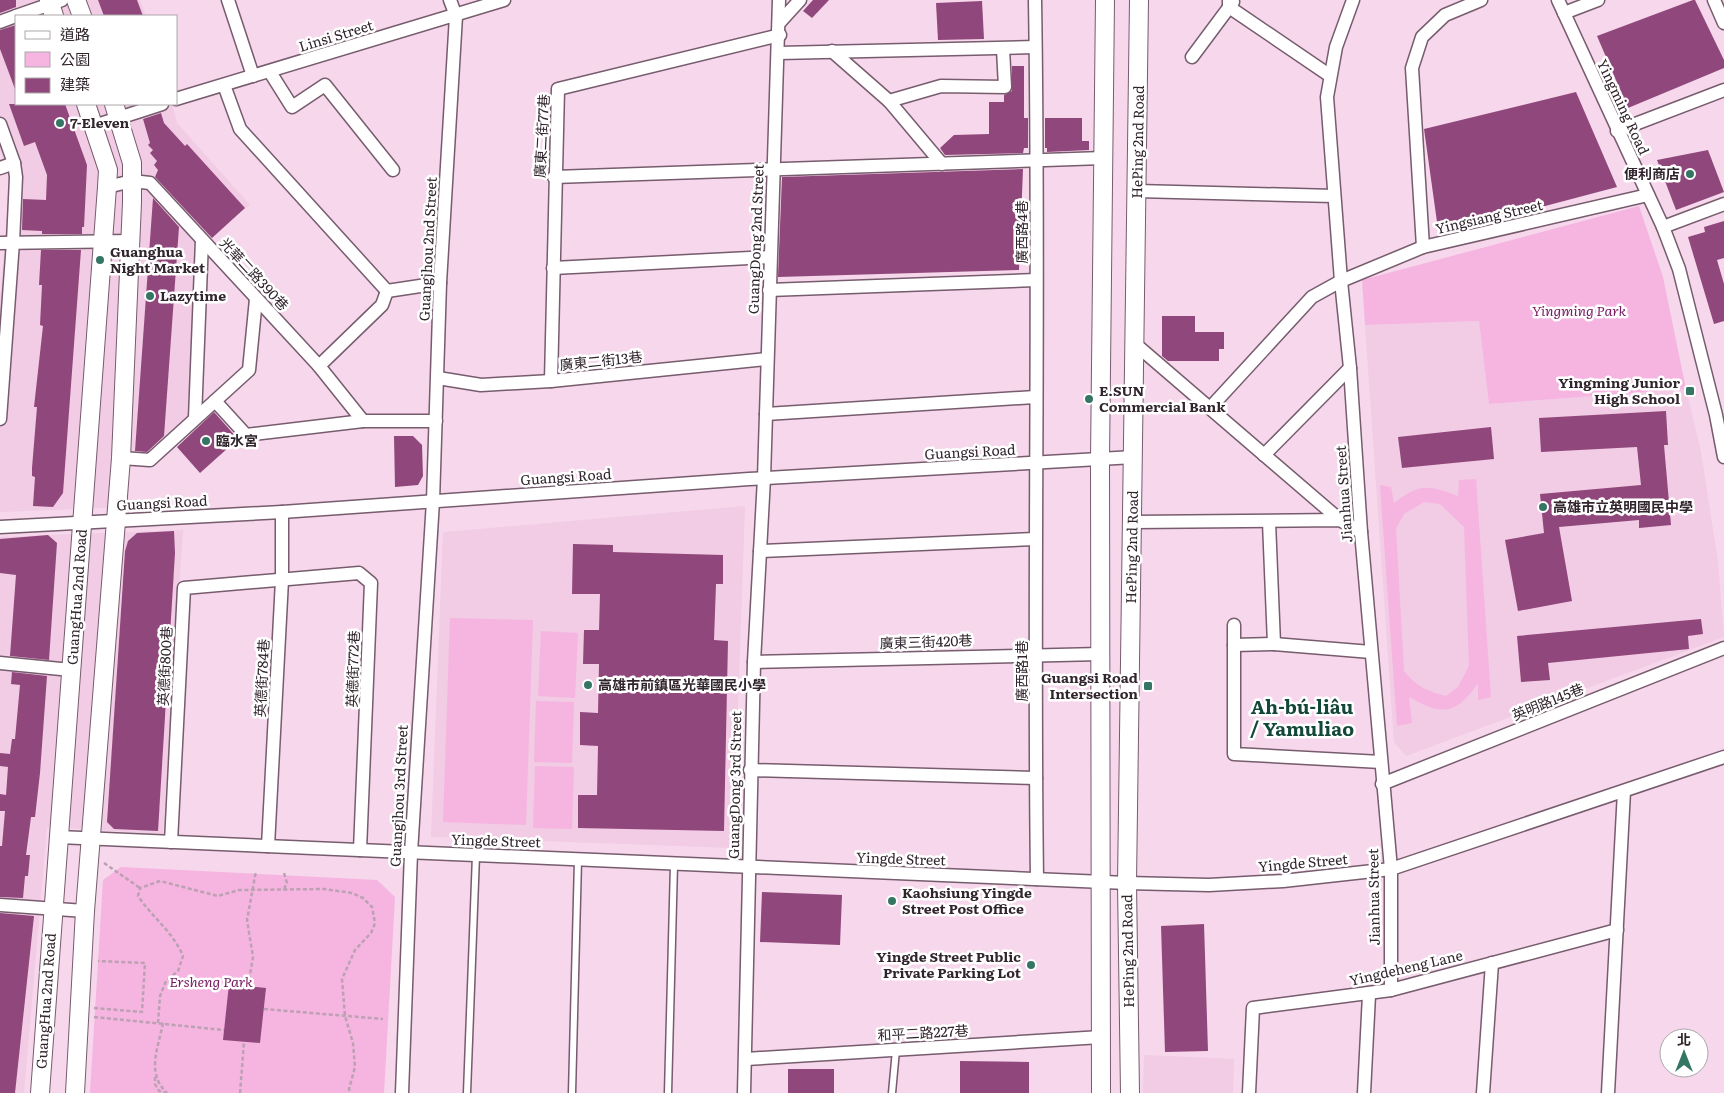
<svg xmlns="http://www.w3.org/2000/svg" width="1724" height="1093" font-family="Literata,'Noto Sans TC',serif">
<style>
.built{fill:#f2cbe4}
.green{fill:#f5b5e0;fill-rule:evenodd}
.building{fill:#90477b}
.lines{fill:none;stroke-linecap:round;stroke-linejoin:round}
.lane-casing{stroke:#765c6d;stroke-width:9}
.street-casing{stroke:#765c6d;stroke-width:15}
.secondary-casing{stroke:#765c6d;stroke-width:20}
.path{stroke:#bba1b2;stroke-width:2.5;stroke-dasharray:4 2.5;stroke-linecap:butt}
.lane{stroke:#fff;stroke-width:6}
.street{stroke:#fff;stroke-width:12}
.secondary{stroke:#fff;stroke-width:18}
.poi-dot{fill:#357563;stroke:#fff;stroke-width:2}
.labels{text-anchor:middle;stroke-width:5;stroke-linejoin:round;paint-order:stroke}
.street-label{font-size:14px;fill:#31252d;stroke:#fff}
.poi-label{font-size:14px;font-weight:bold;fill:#31252d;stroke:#fff;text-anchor:start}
.park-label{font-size:14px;font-style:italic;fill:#761961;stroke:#fff}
.district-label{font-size:19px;font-weight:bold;fill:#124739;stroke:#fff}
</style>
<rect width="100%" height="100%" fill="#f6d7eb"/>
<g class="built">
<path d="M0,0h140l6,16h-130v88h156l5,19 73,82 -53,39 -5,174 -43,39 -18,-3 -3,53 -128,5v-213l10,-120 -10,-28z"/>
<path d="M1479,321l10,83 197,-15 15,63 17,110 6,75 -318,119 -12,-14 -29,-417z"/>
<path d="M745,506l-12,342 -302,-11 12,-305z"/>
<path d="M183,530l-20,304 -116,-7 -23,266h-24v-556z"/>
<path d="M1144,1055l90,4 -1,34h-90z"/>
</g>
<g class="green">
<path d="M1639,206l24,71 23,112 -197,15 -10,-83 -114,4 -3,-45z"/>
<path d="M1476,479l15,218 -13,3v-17c-22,32 -36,33 -69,14l3,26 -15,3 -17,-241 11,2 3,16c26,-20 34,-18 64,-7l1,-16zM1424,502l16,2 24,23 5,139 -11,21 -12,9c-18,-4 -30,-10 -42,-25l-8,-143 8,-14z"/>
<path d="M450,618l83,2 -7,205 -83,-3z"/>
<path d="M541,631l37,2 -3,65 -37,-2z"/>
<path d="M536,701l38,1 -2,61 -38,-1z"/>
<path d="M535,766l39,1 -2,62 -39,-1z"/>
<path d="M121,867l256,13 18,17 -11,196h-294l13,-213z"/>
</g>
<g class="building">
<path d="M0,0h16v7l-16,6z"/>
<path d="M98,0h39l6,16h-39z"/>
<path d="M813,0h16l-17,18 -9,-7z"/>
<path d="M1693,0h2l29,60v8l-96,40 -31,-72z"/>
<path d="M982,1l2,38 -46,1 -2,-37z"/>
<path d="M16,25v63l-1,1 -15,-40v-19z"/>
<path d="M1012,66h12v52h4v30h-4l-1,5 -78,2 -5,-7 14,-13 35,-1v-32h15v-7l8,-4z"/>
<path d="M1576,92l41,95 -87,23v-2l-92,21 -14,-100z"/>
<path d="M9,104h56l22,61 -3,62h-2v7h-40v-3l-20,-1 1,-31 23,1 1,-25 -12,-33 -11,4z"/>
<path d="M161,113l3,10 21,23 2,-2 58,64 -33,30 -57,-61 3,-7 -4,-5 3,-4 -7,-8 3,-3 -5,-5 2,-2 -7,-24z"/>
<path d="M1045,118h37v23h7v9l-42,2v-4h-2z"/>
<path d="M1708,150l16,42 -48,18 -19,-50z"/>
<path d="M1023,169l-4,101 -241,7 4,-100z"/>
<path d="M153,198l26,29 -15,209 -17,16 -12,-1z"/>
<path d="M1724,221v37l-7,2 7,24v37l-10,3 -26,-87 17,-5 -1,-5z"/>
<path d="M41,250h40l-18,243 -10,14 -20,-1 2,-29 -3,-1v-8l5,-61h-3l9,-81 -3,-1 2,-40h-3z"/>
<path d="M1162,316h33v16h29v17h-5v12h-51l-6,-5z"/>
<path d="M1666,411l2,34h-4l7,80 -32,3v-8l-80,7 13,74 -54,10 -13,-71 39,-7 -4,-39 101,-9 -4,-38 -96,5 -2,-34z"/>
<path d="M214,412l24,27 -38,34 -23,-26z"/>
<path d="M1491,427l3,32 -92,9 -4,-31z"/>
<path d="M394,436h19l9,9 1,31 -5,9 -23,2z"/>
<path d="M174,531l1,22 -17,278 -44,-2 -7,-7 18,-271 3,-10 9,-8z"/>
<path d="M48,535l9,8 -8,117 -39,-4 6,-81 -16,-2v-34z"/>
<path d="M573,544l40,1v7l110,3v29h-7l-2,56 14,1 -4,190 -146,-3v-33h19l1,-49 -18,-1v-33l18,1 1,-49h-16l1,-34h15l1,-36h-28z"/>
<path d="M1701,619l2,15 -15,2 1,13 -141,14 2,17 -29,2 -4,-46z"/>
<path d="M12,672l35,4 -7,97 -5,44h-4l-5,38h4l-2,21h-3l-2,22 -23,-1v-51h2l3,-35h-5v-17l6,1 2,-28 -8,-1v-13l10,1 2,-15h3l5,-54 -9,-1z"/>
<path d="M762,892l80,3 -2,50 -80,-3z"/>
<path d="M0,913l34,3 -19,177h-15z"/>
<path d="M1204,924l4,127 -43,1 -4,-126z"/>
<path d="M229,984l37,4 -6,55 -37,-3z"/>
<path d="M960,1061l69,1v31h-69z"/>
<rect x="788" y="1069" width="46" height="24"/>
</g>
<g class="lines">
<defs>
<g id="lane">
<path d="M467,1093l9,-238"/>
<path d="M572,1093l6,-233"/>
<path d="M668,1093l6,-229"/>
<path d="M892,1093l4,-43"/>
</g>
<g id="street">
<path d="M228,0l25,76"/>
<path d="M1035,0c5,293 -2,586 2,879"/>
<path d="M1229,0v7l100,68"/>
<path d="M1353,0l-17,47 -9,50 14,184 9,87 11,164 30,337v121"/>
<path d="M1558,0l105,227 16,42 37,146 8,42"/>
<path d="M1714,0l10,23"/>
<path d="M1564,13l34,-13"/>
<path d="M16,16l46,-16"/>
<path d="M0,22l16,-6"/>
<path d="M780,22l20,-22"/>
<path d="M832,51l57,50 53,63"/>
<path d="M779,53l256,-6"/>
<path d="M1192,57l41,-55"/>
<path d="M270,72l22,35 33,-22 68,85"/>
<path d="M224,85l16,44 147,162 53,-8"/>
<path d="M176,99l328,-99"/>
<path d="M889,101l52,-15 64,1 -2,-38"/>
<path d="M0,124l14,39 2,14 -3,65 -13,177"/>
<path d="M94,126l68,-22"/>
<path d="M1617,131l107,-41"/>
<path d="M0,168l14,-5"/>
<path d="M554,177l549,-19"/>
<path d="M107,187l25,-6 18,2 169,183 44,55"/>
<path d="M1137,191l197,5"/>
<path d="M1663,227l61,-23"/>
<path d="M0,243l130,-2"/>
<path d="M1423,247l-11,-179 10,-31 23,-22 36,-15"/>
<path d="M553,268l217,-11"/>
<path d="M769,290l267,-10"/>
<path d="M1134,343l206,177"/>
<path d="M319,366l63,-61 5,-14"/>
<path d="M438,378l43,7 70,-4 216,-22"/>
<path d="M551,381l7,-292 222,-54"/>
<path d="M215,401l31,34 117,-14h73"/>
<path d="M1210,408l102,-111 29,-16 82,-34 225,-52"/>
<path d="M766,414l269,-17"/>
<path d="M195,418l7,-178"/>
<path d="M1264,455l86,-87"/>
<path d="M121,458l29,2 99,-90 7,-71"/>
<path d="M1133,522l207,-2 21,12"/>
<path d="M1269,522l5,122"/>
<path d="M0,527l282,-15 467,-33 385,-22"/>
<path d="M760,551l275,-12"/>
<path d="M1234,625v129l147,8"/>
<path d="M1234,645l40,-1 97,8"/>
<path d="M754,662l346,-8"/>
<path d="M0,663l71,7"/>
<path d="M750,770l286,8"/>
<path d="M1382,784l342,-136"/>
<path d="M58,837l1069,46 82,2 74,-4 108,-12 333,-112"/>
<path d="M171,842l13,-254 175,-15 12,10 -11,267"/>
<path d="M268,846l14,-266v-68"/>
<path d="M0,905l85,6"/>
<path d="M746,1059l355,-22"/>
<path d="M402,1093l9,-240 22,-352 7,-218 16,-267 -6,-16"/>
<path d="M744,1093l10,-431 10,-184 15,-478"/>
<path d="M1249,1093l4,-85 138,-18 226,-60"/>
<path d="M1364,1093l5,-98"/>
<path d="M1483,1093l9,-130"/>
<path d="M1608,1093l16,-302"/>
</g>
<g id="secondary">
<path d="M49,0l5,16"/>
<path d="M76,0l6,16"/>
<path d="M40,1093l67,-906 1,-17 -22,-66"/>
<path d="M75,1093l10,-182 36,-453 11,-256v-39l-18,-59"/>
<path d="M1101,1093l-1,-633 5,-460"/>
<path d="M1130,1093l-3,-210 12,-883"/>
</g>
</defs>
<use href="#lane" class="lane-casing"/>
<use href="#street" class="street-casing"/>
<use href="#secondary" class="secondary-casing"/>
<g class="path">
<path d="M104,863l36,25"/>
<path d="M284,889l3,-6 -3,-10"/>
<path d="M248,986l5,-29 -6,-37 9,-49"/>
<path d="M94,1008l48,4 3,-49 -47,-2"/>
<path d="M264,1009l119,10"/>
<path d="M94,1017l130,13"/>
<path d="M158,1023l2,-27 6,-15 12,-10 5,-15c-10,-24 -31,-39 -45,-60l2,-8 20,-7 58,15 21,-6 85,-1 28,4 11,5 9,9 3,16 -4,10 -16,17 -13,29 3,37 8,27 2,24 -6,22 1,4"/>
<path d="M163,1023c-5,26 -17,50 4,70"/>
<path d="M155,1077v7l4,7 7,2"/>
<path d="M240,1093l4,-51"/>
</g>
<use href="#lane" class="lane"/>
<use href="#street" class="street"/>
<use href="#secondary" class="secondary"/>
</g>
<g class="poi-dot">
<circle cx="60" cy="123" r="5"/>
<circle cx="1690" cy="174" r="5"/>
<circle cx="100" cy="260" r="5"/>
<circle cx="150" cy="296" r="5"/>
<rect x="1685" y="386" width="10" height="10" rx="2.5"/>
<circle cx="1089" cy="399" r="5"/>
<circle cx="206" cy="441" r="5"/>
<circle cx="1543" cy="507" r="5"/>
<circle cx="588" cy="685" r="5"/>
<rect x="1143" y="681" width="10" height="10" rx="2.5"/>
<circle cx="892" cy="901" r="5"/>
<circle cx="1031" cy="965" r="5"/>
</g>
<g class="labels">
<g class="street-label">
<text transform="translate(336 36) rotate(-17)" y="5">Linsi Street</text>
<text transform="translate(1623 107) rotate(65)" y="5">Yingming Road</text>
<text transform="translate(542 136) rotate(-87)" y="5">廣東二街77巷</text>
<text transform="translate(1138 142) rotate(-89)" y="5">HePing 2nd Road</text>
<text transform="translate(1489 217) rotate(-13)" y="5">Yingsiang Street</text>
<text transform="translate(1022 232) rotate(-90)" y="5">廣西路4巷</text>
<text transform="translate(756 239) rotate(-88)" y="5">GuangDong 2nd Street</text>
<text transform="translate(428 249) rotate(-87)" y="5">Guangjhou 2nd Street</text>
<text transform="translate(254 274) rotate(47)" y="5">光華二路390巷</text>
<text transform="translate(601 361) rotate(-6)" y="5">廣東二街13巷</text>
<text transform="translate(970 452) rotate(-3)" y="5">Guangsi Road</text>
<text transform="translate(566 477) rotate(-4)" y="5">Guangsi Road</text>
<text transform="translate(1344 494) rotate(-94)" y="5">Jianhua Street</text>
<text transform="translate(162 503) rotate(-3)" y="5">Guangsi Road</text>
<text transform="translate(1132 547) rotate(-89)" y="5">HePing 2nd Road</text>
<text transform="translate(77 597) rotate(-86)" y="5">GuangHua 2nd Road</text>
<text transform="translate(926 642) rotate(-2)" y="5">廣東三街420巷</text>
<text transform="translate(165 666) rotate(-87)" y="5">英德街800巷</text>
<text transform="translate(353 669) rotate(-88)" y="5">英德街772巷</text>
<text transform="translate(1022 671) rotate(-90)" y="5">廣西路1巷</text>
<text transform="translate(262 678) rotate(-87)" y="5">英德街784巷</text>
<text transform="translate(1548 702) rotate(-22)" y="5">英明路145巷</text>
<text transform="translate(735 785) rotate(-89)" y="5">GuangDong 3rd Street</text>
<text transform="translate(399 796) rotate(-87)" y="5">Guangjhou 3rd Street</text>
<text transform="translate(496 841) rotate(2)" y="5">Yingde Street</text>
<text transform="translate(901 859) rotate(2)" y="5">Yingde Street</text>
<text transform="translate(1303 863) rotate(-5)" y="5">Yingde Street</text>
<text transform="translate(1374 897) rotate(-91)" y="5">Jianhua Street</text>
<text transform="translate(1128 951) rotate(-91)" y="5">HePing 2nd Road</text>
<text transform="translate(1406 968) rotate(-13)" y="5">Yingdeheng Lane</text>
<text transform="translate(46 1001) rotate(-86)" y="5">GuangHua 2nd Road</text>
<text transform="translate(923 1033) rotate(-3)" y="5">和平二路227巷</text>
</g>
<g class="poi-label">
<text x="70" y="128">7-Eleven</text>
<text x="1680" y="179" text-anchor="end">便利商店</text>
<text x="110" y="257">Guanghua<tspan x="110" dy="16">Night Market</tspan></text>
<text x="160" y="301">Lazytime</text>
<text x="1680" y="388" text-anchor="end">Yingming Junior<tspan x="1680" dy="16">High School</tspan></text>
<text x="1099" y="396">E.SUN<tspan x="1099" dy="16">Commercial Bank</tspan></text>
<text x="216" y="446">臨水宮</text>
<text x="1553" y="512">高雄市立英明國民中學</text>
<text x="1138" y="683" text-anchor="end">Guangsi Road<tspan x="1138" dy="16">Intersection</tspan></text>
<text x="598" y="690">高雄市前鎮區光華國民小學</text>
<text x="902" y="898">Kaohsiung Yingde<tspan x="902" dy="16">Street Post Office</tspan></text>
<text x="1021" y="962" text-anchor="end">Yingde Street Public<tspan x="1021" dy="16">Private Parking Lot</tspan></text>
</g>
<g class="park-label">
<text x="1579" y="316">Yingming Park</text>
<text x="211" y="987">Ersheng Park</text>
</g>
<g class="district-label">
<text x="1302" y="714">Ah-bú-liâu<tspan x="1302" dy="22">/ Yamuliao</tspan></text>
</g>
</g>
<rect x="15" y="15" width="162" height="90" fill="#ffffff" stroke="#ada8ab"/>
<rect x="25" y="31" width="25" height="8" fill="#ffffff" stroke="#ada8ab"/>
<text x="60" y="40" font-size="15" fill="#31252d">道路</text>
<rect x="25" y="52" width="25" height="15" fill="#f5b5e0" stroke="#ada8ab"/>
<text x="60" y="65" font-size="15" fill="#31252d">公園</text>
<rect x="25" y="78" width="25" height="15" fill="#90477b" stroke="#ada8ab"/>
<text x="60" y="90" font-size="15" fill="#31252d">建築</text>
<g transform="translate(1684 1053)"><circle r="24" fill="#ffffff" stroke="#ada8ab"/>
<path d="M0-4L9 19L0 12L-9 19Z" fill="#357563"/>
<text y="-8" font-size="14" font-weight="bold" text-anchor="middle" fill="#31252d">北</text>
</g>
</svg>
